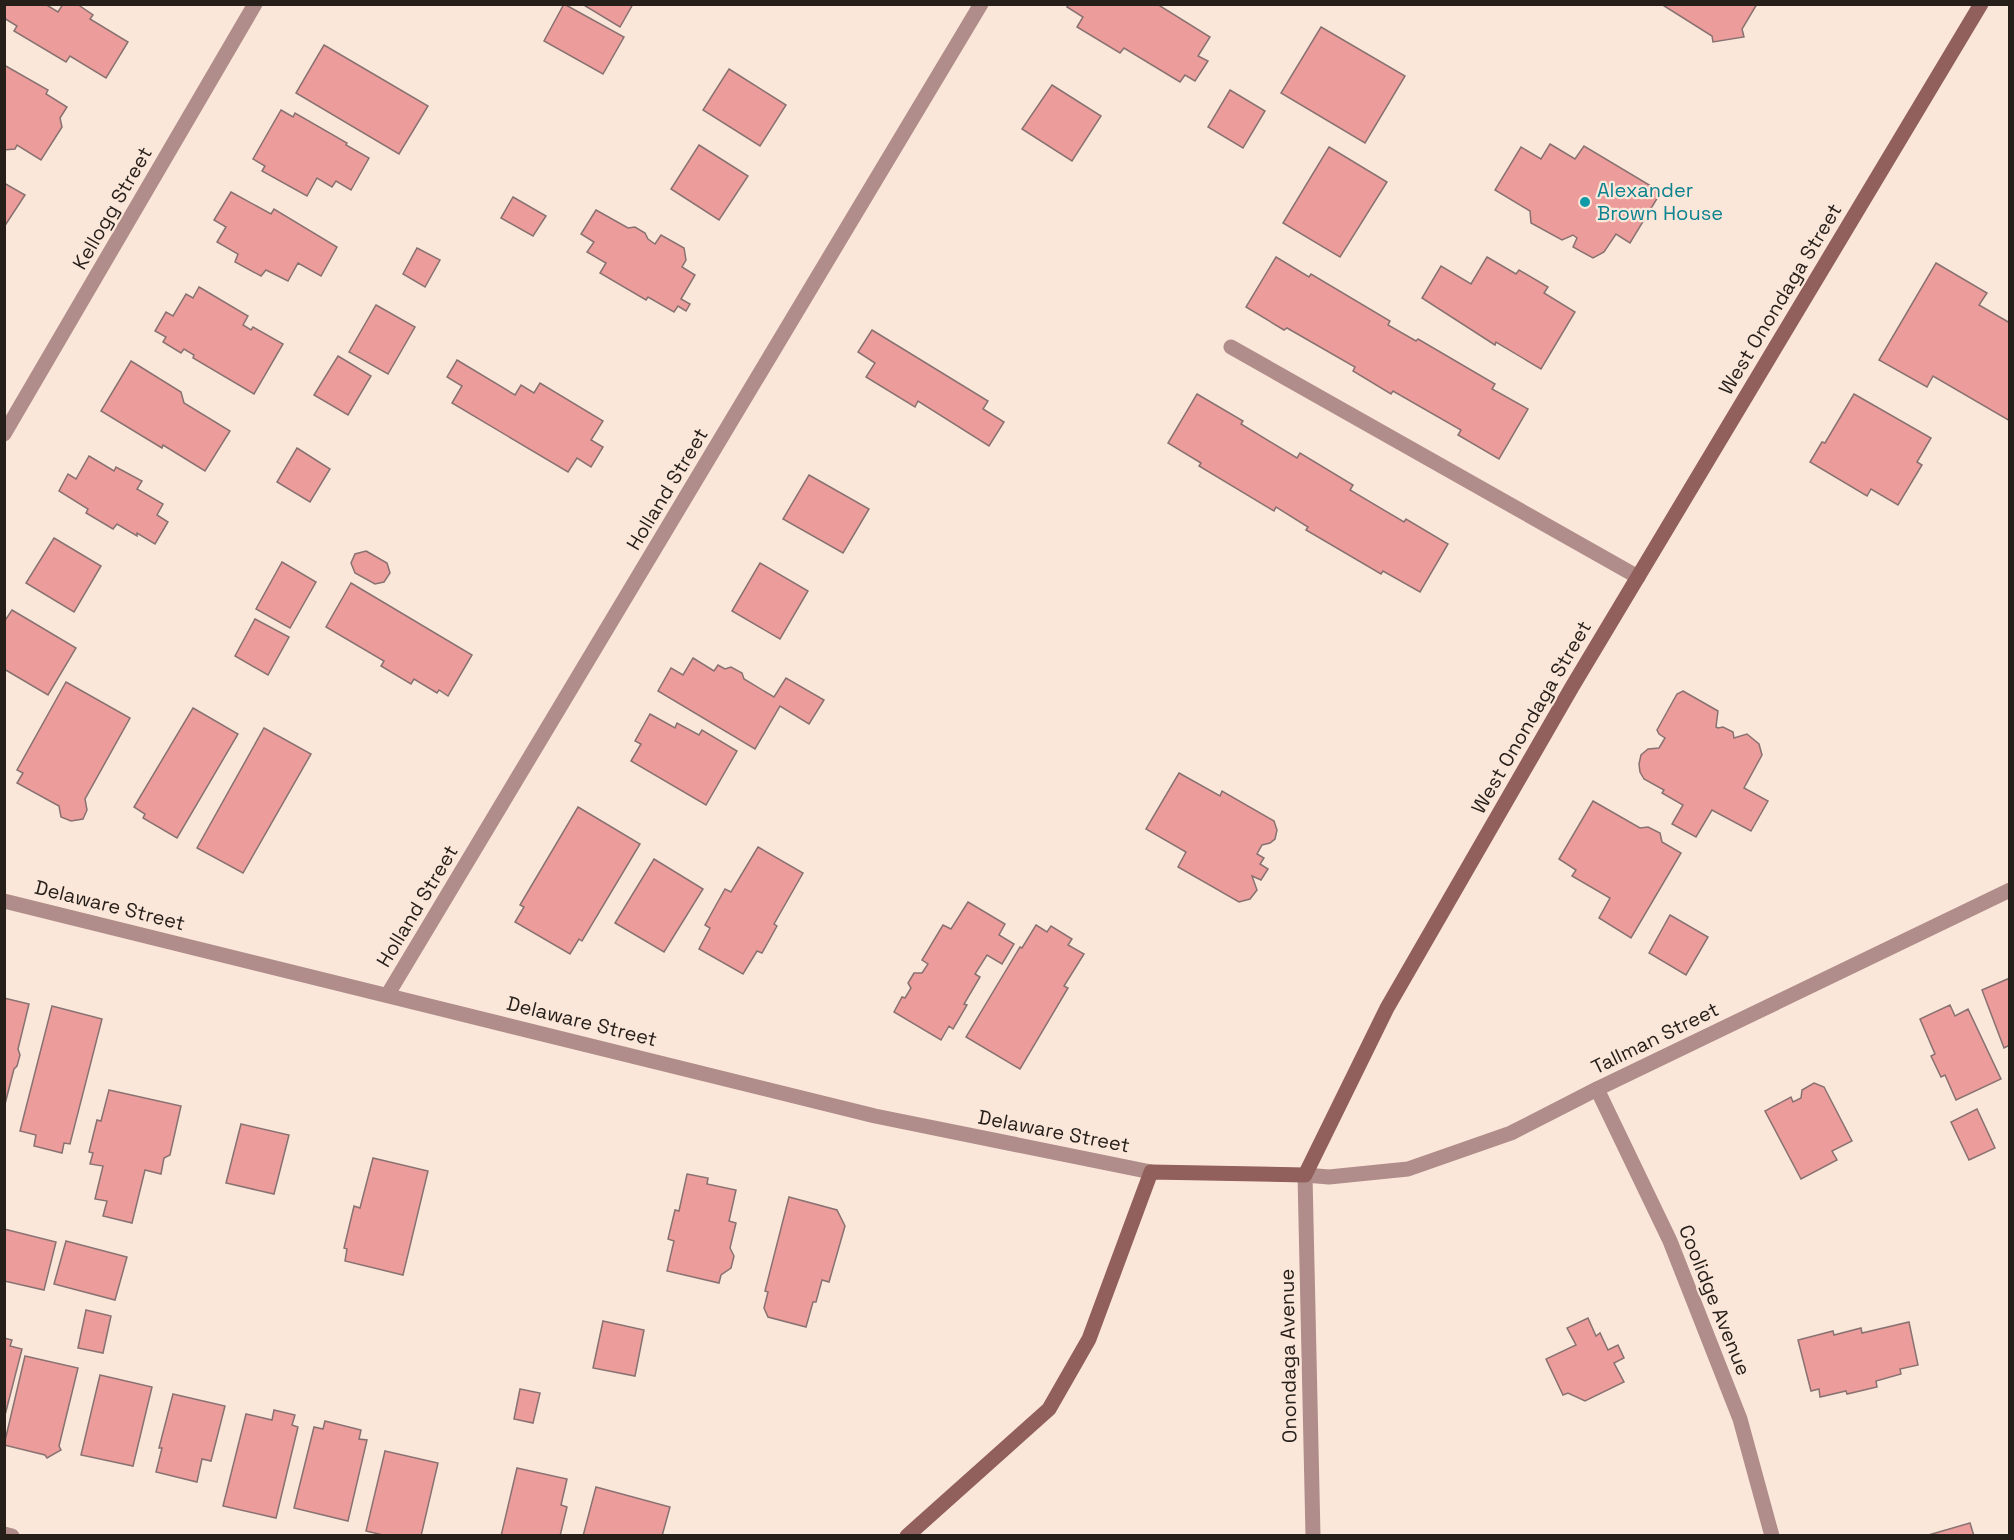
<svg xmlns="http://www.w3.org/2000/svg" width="2014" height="1540" font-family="'Space Grotesk',sans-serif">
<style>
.building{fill:#ec9c9a;stroke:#887271;stroke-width:1.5}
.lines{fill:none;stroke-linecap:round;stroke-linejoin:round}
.lane{stroke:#b08d8a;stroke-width:15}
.street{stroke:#b08d8a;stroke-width:15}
.secondary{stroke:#915f5c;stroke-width:15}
.culture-dot{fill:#0f9aa8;stroke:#fbe7da;stroke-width:2}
.labels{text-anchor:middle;stroke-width:4.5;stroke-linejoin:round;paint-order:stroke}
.culture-label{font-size:20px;fill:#0d838f;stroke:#fbe7da;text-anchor:start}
.street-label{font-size:20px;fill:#251e19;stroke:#fbe7da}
</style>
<rect width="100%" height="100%" fill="#fbe7da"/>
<g class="building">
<path d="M5,4h40l13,8 5,-8h14l16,11 -3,4 38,23 -22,36 -36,-22 -4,6 -52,-31 3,-5 -13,-8z"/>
<path d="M564,4l60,33 -21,37 -59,-33z"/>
<path d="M582,4h51l-13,23z"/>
<path d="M1069,4h88l53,33 -12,19 10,5 -13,20 -10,-6 -5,7 -56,-34 -4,5 -43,-26 6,-10 -16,-10z"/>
<path d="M1661,4h96l-15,25 2,8 -31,5 -1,-6z"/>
<path d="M1321,27l84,49 -40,67 -84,-50z"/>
<path d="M324,45l104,61 -29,48 -103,-61z"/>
<path d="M4,65l44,25 -2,4 21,13 -7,11 2,9 -21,33 -24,-15 -2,4 -11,1z"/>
<path d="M729,69l57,36 -26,41 -57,-36z"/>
<path d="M1052,85l49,31 -29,45 -50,-32z"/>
<path d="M1230,90l35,21 -22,37 -35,-21z"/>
<path d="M281,110l12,7 2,-4 52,30 -1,2 23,13 -18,32 -15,-9 -4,6 -15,-9 -10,18 -45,-25 3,-5 -12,-7z"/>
<path d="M1550,144l25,15 9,-13 77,46 -31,51 -14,-9 -12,18 -11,6 -20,-11 4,-9 -4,-3 -11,5 -31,-17 -1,-12 -35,-21 26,-43 20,12z"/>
<path d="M699,145l49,31 -29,44 -48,-31z"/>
<path d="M1329,147l58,35 -47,75 -57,-34z"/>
<path d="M4,183l21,12 -19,29 -2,-1z"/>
<path d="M231,192l40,22 3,-5 63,38 -16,29 -23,-13 -10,18 -22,-11 -5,6 -26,-14 3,-8 -21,-12 9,-15 -12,-7z"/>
<path d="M513,197l33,19 -13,20 -32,-18z"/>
<path d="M596,210l32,18 7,-1 10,6 3,6 7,5 6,-9 23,13 2,12 -4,7 13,8 -14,24 9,5 -4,7 -8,-5 -4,6 -26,-15 -2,3 -46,-27 6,-10 -19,-11 7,-10 -13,-8z"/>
<path d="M417,248l23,12 -15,27 -22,-13z"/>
<path d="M1276,257l33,20 2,-3 79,47 -2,4 28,16 2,-2 77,45 -3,5 36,20 -29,50 -41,-24 3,-5 -68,-39 -2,3 -38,-23 2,-4 -68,-39 -3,2 -38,-23z"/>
<path d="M1487,257l29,17 3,-4 29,17 -4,6 31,19 -34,57 -45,-27 -1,3 -73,-47 19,-32 30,18z"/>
<path d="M1936,263l51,30 -8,12 31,18v98l-77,-45 -6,11 -48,-27z"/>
<path d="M199,287l49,29 -5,9 8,5 2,-3 30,17 -29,50 -61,-36 1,-3 -10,-6 -3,4 -18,-11 3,-5 -11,-6 11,-19 7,4 13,-22 7,4z"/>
<path d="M376,305l39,22 -27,47 -39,-22z"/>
<path d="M872,330l116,71 -5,8 21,13 -15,24 -71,-45 -3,6 -49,-30 9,-14 -17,-11z"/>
<path d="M338,356l33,20 -23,39 -34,-20z"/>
<path d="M457,360l58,35 6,-10 13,8 6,-10 63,38 -12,19 12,7 -12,20 -14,-9 -9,14 -116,-69 10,-17 -15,-9z"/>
<path d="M131,361l50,31 3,11 46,28 -25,40 -42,-26 -1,3 -61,-37z"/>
<path d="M1197,394l46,27 -2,3 56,34 3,-5 53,32 -3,5 54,32 2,-3 42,25 -28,48 -37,-21 -2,3 -75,-44 2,-3 -32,-20 -2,4 -75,-45 2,-3 -33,-20z"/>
<path d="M1854,394l77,44 -14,24 5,3 -24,40 -27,-16 -4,7 -57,-34 12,-20 3,1z"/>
<path d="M297,448l33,21 -20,33 -33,-20z"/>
<path d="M89,456l25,15 2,-4 26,14 -5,8 26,15 -6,11 11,7 -13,22 -18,-11v3l-20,-12 -4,5 -27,-16 2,-4 -29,-18 9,-17 8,5z"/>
<path d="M809,475l60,34 -26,44 -60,-34z"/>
<path d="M54,538l47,28 -27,46 -48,-29z"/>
<path d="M366,551l21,12 3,10 -6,9 -9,2 -20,-11 -4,-10 4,-9z"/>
<path d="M282,562l34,20 -26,46 -34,-19z"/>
<path d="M760,563l48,28 -28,48 -48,-28z"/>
<path d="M351,583l121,72 -24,41 -9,-6 -2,3 -23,-14 -3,5 -30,-18 3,-5 -58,-34z"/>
<path d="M12,610l64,38 -28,47 -44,-26v-47z"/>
<path d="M255,619l34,18 -21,38 -33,-19z"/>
<path d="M693,658l21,13 4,-6 7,4 6,-2 11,6 2,6 30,18 12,-19 38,22 -15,24 -29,-18 -25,43 -97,-58 13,-23 12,7z"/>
<path d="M66,682l64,36 -45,81 2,11 -4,9 -12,2 -10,-4 -2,-11 -42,-23 6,-10 -6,-3z"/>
<path d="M1683,691l35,20 -2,16 2,1 5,-1 10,5 1,6 13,-4 12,10 3,11 -18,33 24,13 -17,30 -39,-21 -16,27 -24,-13 11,-19 -21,-12 2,-3 -20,-11 -4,-7 -1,-8 2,-9 7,-6 11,-1 6,-10 -6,-4 -2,-4 20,-36z"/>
<path d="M193,708l45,26 -61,104 -34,-20 2,-4 -11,-7z"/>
<path d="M650,714l25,14 2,-5 22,12 3,-5 35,21 -31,54 -75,-44 10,-17 -6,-3z"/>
<path d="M264,728l47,26 -68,119 -46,-25z"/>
<path d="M1179,773l41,23 2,-5 52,30 3,9 -2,9 -5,4 -8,2 -5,9 7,4 -4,6 8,5 -7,11 -9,-4 5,14 -7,9 -11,3 -61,-35 8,-15 -40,-23z"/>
<path d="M1593,801l47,27 8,-1 12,6 2,9 19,11 -50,85 -32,-20 11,-20 -38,-22 4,-6 -17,-11z"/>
<path d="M578,807l62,37 -58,97 -3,-2 -9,15 -55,-32 9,-15 -4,-2z"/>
<path d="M758,847l45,26 -29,51 3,2 -15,27 -5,-2 -14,23 -44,-25 11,-21 -5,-3 20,-36 6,3z"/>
<path d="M654,859l49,30 -39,63 -49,-29z"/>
<path d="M968,902l37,22 -6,11 15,9 -12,20 -15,-9 -12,19 5,3 -16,27 3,1 -14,24 -4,-3 -8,14 -47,-28 8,-15 3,1 6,-10 -3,-5 6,-10h8l6,-9 -6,-4 21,-35 8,4z"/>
<path d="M1670,915l38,22 -22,38 -37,-22z"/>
<path d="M1036,925l11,7 4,-6 21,13 -4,6 16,9 -20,32 4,2 -48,81 -54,-32 54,-90 2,1z"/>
<path d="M2010,978v67l-6,3 -22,-58z"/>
<path d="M4,998l25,6 -11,45 2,6 -3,11 -3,3 -10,39z"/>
<path d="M1950,1005l5,11 13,-7 33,70 -45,21 -11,-25 -4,2 -10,-21 4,-2 -15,-35z"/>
<path d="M52,1006l50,13 -32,125 -6,-1 -2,10 -28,-7 2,-11 -16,-4z"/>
<path d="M1814,1083l10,4 28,54 -20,10 5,9 -36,19 -36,-68 26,-14 2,5 8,-4 1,-8z"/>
<path d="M109,1090l72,16 -11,49 -6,3 -3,16 -16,-4 -13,53 -29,-7 4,-15 -12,-2 8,-33 -13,-2 3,-11 -4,-1 8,-32 4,1z"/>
<path d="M1977,1109l18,39 -26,12 -18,-38z"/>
<path d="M241,1124l48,11 -15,59 -48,-11z"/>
<path d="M373,1158l55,13 -25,104 -58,-14 2,-12 -3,-1 10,-42 6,2z"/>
<path d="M687,1174l21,4 -1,6 29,6 -7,31 7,2 -6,25 4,8 -3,12 -10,7 -2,8 -52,-12 7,-30 -6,-2 7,-29 4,1z"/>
<path d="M789,1197l48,13 8,16 -16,56 -7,-2 -6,22h-3l-7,25 -38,-10 -4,-9 4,-16 -3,-1z"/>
<path d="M4,1229l52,13 -12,48 -40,-9z"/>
<path d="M66,1241l61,16 -12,43 -61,-16z"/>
<path d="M86,1310l25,6 -8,37 -25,-5z"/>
<path d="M1588,1318l8,18 4,-3 8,17 10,-5 6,13 -10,5 10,19 -39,19 -17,-8 -5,2 -17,-36 30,-14 -9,-17z"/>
<path d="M603,1321l41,9 -9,46 -42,-8z"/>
<path d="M1909,1322l9,43 -18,4 1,5 -25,7 1,6 -30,7 -1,-3 -26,6 -1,-8 -8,2 -13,-51 35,-9 1,4 27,-7 1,5z"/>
<path d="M4,1338l8,2 -2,6 12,3 -18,70z"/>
<path d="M25,1356l53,12 -19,78 2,4 -14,8 -2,-3 -41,-10z"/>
<path d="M100,1375l52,12 -19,79 -52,-11z"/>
<path d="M520,1389l20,4 -7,30 -19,-4z"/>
<path d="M173,1394l52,12 -14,55 -9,-2 -5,23 -41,-10 6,-24h-3z"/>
<path d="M274,1410l21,5 -3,10 6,2 -22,91 -53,-12 23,-92 26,6z"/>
<path d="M325,1421l36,9 -2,9 8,1 -19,81 -54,-13 20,-81 9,2z"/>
<path d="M385,1451l53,12 -17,73h-34l-21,-5z"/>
<path d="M517,1468l50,11 -6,26 6,2 -7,29h-59z"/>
<path d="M596,1487l74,20 -8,29h-79z"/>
<path d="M1970,1523l4,13h-49z"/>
</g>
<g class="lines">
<path class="lane" d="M1231,347l407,230"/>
<g class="street">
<path d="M4,434l251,-430"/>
<path d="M4,901l871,215 276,56"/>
<path d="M388,994l593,-990"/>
<path d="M1597,1089l73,152 70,178 32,117"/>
<path d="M4,1534l8,2"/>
<path d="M1313,1536l-8,-361 24,2 79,-8 103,-36 86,-44 413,-199"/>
</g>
<path class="secondary" d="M907,1536l142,-127 40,-70 62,-167 154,3 82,-167 185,-321 409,-683"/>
</g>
<circle class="culture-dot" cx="1585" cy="202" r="6"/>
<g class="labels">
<g class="culture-label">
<text x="1597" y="197">Alexander<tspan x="1597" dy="23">Brown House</tspan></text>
</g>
<g class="street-label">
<text transform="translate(112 208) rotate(-60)" y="7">Kellogg Street</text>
<text transform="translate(1780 299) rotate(-59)" y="7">West Onondaga Street</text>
<text transform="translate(667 489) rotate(-59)" y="7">Holland Street</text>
<text transform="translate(1531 717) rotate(-60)" y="7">West Onondaga Street</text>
<text transform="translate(110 905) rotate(14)" y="7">Delaware Street</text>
<text transform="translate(417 906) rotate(-59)" y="7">Holland Street</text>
<text transform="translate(582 1021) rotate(14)" y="7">Delaware Street</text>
<text transform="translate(1655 1038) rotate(-26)" y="7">Tallman Street</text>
<text transform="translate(1054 1131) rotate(11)" y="7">Delaware Street</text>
<text transform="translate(1715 1300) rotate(68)" y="7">Coolidge Avenue</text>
<text transform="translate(1288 1356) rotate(-91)" y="7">Onondaga Avenue</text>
</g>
</g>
<rect width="2014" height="1540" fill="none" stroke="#251e19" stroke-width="12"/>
</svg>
